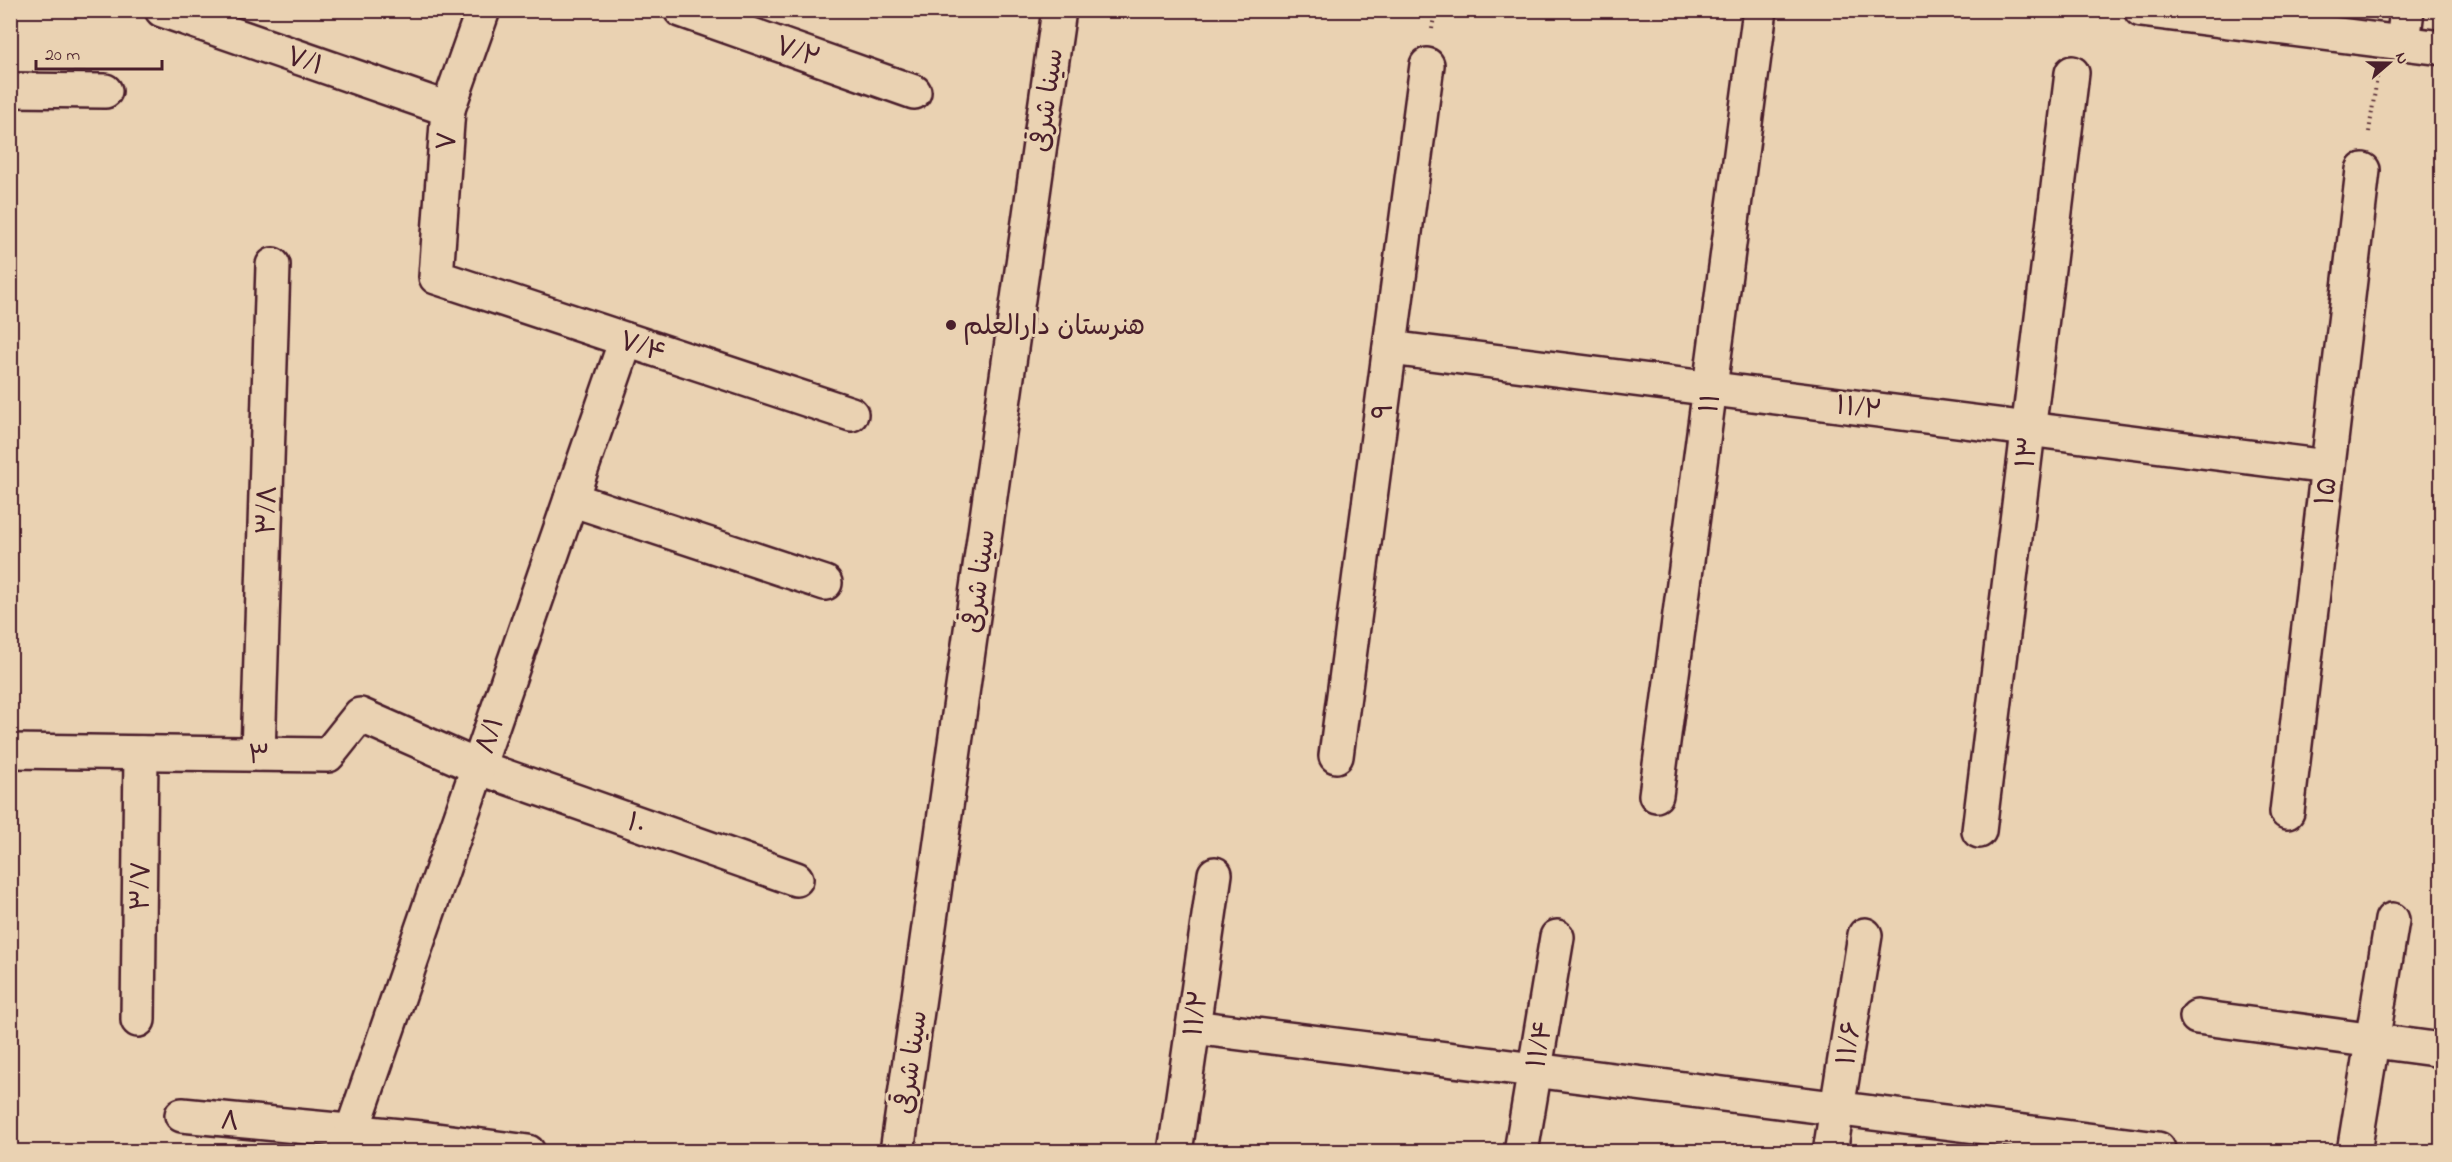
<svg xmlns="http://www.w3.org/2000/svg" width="2452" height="1162" font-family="'Indie Flower','Playpen Sans Arabic',sans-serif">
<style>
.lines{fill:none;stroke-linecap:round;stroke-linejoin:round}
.minor-casing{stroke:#4a1f2b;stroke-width:38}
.tertiary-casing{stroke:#4a1f2b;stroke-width:38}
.path{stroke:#4a1f2b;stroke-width:4;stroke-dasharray:1.5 4.5;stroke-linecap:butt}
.minor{stroke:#ead2b2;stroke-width:33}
.tertiary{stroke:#ead2b2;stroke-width:33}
.poi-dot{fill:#4a1f2b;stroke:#ead2b2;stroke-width:2}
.labels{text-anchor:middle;stroke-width:6;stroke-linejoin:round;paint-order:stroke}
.street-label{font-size:27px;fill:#4a1f2b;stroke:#ead2b2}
.poi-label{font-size:27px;fill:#4a1f2b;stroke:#ead2b2;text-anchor:start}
</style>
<rect width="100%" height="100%" fill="#ead2b2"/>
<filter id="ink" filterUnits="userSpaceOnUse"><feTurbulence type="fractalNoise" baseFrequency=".0167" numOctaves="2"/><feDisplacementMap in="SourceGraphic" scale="12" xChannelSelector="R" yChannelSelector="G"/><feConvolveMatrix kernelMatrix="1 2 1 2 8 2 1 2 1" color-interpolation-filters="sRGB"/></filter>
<g filter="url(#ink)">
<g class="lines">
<defs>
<g id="minor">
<path d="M162,10l286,99"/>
<path d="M483,10l-35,99 -12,168 415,137"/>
<path d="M681,10l233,82"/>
<path d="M2403,43l4,-33"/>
<path d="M10,90l95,1"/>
<path d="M1390,348l938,119"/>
<path d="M571,499l254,84"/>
<path d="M10,751l318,4 32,-40 118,52 318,112"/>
<path d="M258,754l15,-489"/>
<path d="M1336,756l91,-691"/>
<path d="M1656,795l104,-785"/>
<path d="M2287,812l76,-642"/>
<path d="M1979,831l93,-758"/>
<path d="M2197,1017l245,33"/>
<path d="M138,1020l3,-267"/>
<path d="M1193,1027l965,122v3"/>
<path d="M182,1115l239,23 107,14"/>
<path d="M352,1131l274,-791"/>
<path d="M1175,1152l40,-278"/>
<path d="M1521,1152l36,-215"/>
<path d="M1830,1152l35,-217"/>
<path d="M2354,1152l38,-232"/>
</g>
<g id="tertiary">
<path d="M2141,10l301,38"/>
<path d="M897,1152l162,-1142"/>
</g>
</defs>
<use href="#minor" class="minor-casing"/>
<use href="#tertiary" class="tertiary-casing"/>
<g class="path">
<path d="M1432,29l3,-19"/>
<path d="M2369,132l8,-55"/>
</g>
<use href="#minor" class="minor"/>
<use href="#tertiary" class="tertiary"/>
</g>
</g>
<circle class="poi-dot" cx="951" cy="325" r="6"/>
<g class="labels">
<g class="street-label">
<text transform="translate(798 51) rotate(19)" y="9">۷/۲</text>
<text transform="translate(305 60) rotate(19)" y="9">۷/۱</text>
<text transform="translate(1046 100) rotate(-82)" y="9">سینا شرقی</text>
<text transform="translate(446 141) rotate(-86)" y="9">۷</text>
<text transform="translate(643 346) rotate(18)" y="9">۷/۴</text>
<text transform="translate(1709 403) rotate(-82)" y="9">۱۱</text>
<text transform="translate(1859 407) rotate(7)" y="9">۱۱/۲</text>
<text transform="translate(1382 411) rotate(-83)" y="9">۹</text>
<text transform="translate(2026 452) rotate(-83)" y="9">۱۳</text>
<text transform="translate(2325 491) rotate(-83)" y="9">۱۵</text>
<text transform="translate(266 510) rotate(-88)" y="9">۳/۸</text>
<text transform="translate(978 581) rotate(-82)" y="9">سینا شرقی</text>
<text transform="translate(489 735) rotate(-71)" y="9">۸/۱</text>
<text transform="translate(259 754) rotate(1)" y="9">۳</text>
<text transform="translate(637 823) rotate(20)" y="9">۱۰</text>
<text transform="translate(140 886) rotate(-89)" y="9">۳/۷</text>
<text transform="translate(1195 1013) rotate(-82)" y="9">۱۱/۲</text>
<text transform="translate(1848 1043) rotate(-81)" y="9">۱۱/۶</text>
<text transform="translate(1539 1044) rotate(-80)" y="9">۱۱/۴</text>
<text transform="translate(910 1062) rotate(-82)" y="9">سینا شرقی</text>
<text transform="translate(230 1120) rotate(5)" y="9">۸</text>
</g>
<g class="poi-label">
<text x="963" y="334">هنرستان دارالعلم</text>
</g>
</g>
<rect width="2452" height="1162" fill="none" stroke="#ead2b2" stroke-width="36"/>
<rect x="18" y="18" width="2416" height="1126" fill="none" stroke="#4a1f2b" stroke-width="2" filter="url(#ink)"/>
<g transform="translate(2389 63) rotate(70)" stroke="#ead2b2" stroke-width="4.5" paint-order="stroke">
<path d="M0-4.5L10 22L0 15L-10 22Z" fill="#4a1f2b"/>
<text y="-9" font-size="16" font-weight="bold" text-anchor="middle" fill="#4a1f2b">N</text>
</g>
<path d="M36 60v9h126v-9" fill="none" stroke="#4a1f2b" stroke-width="3"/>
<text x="45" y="60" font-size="18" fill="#4a1f2b" stroke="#ead2b2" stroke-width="4.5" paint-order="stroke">20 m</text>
</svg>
